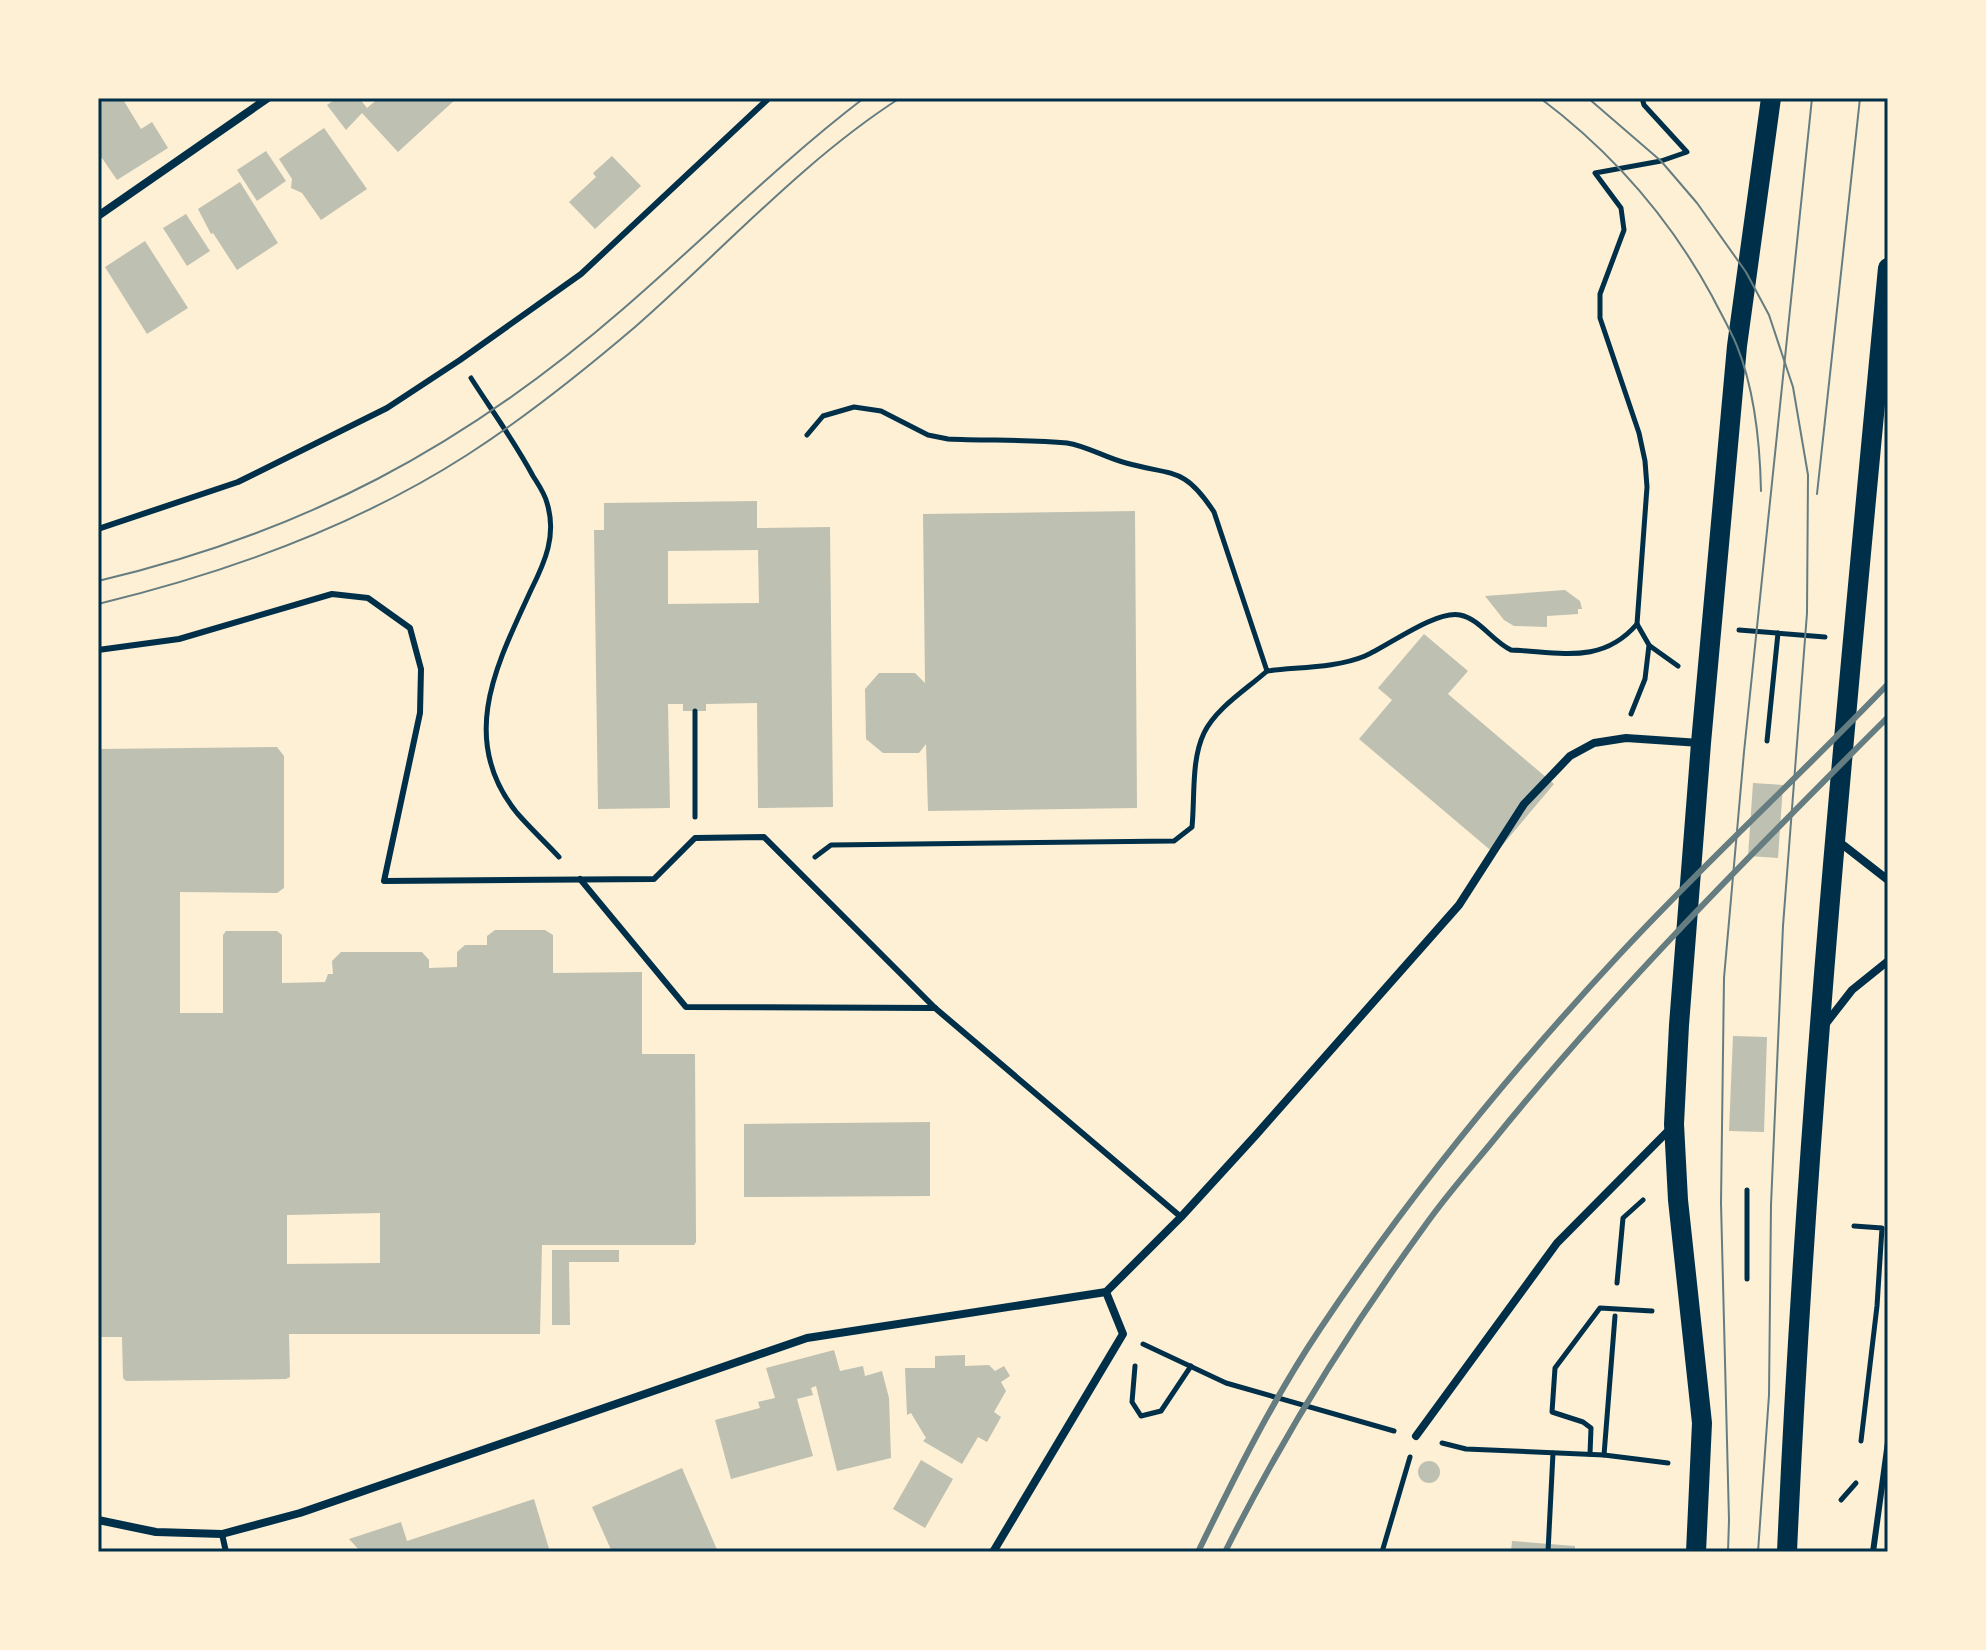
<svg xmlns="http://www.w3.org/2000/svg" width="1986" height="1650" font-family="'Roboto Condensed',sans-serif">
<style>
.building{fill:#bec0b2;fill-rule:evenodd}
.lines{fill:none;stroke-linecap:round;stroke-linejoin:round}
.path{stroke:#003049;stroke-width:5}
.service{stroke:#003049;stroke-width:6}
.minor{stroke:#003049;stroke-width:8}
.primary{stroke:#003049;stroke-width:20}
.tram{stroke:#657d81;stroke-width:2}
.rail{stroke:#657d81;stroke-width:6}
.neatline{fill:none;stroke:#003049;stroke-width:3}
</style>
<rect width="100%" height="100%" fill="#fdf0d5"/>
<g class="building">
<path d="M98,98h24l19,31 11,-7 16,26 -51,32 -15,-22 -4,2z"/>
<path d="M337,98h22l8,10 12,-10h78l-59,54 -36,-39 -16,17 -19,-25z"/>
<path d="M324,128l43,61 -46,31 -19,-27 -11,-5 1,-9 -13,-20z"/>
<path d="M266,151l20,30 -29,20 -20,-31z"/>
<path d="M612,156l29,30 -46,43 -26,-27 27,-25 -3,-4z"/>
<path d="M240,182l38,61 -41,27 -24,-37 -2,1 -13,-25z"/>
<path d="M186,214l24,37 -23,15 -24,-38z"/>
<path d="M145,241l43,67 -41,26 -42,-67z"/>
<path d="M757,501v27l73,-1 3,280 -75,1 -1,-105 -51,1v7h-23v-7h-15l2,104 -72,1 -4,-279h10v-27zM758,550l1,53 -91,1v-53z"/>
<path d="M1135,511l2,297 -209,3 -2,-67 -7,9h-36l-17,-14 -1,-50 14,-16h36l10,10 -2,-169z"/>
<path d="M1565,590l15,11 2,8h-4v5l-31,2v11l-33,-1 -10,-6 -19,-24z"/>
<path d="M1424,634l44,37 -20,23 106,90 -59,70 -136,-115 33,-39 -14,-12z"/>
<path d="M277,747l7,9v132l-7,5 -97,-1v121h43v-78l3,-4h51l5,4v48l43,-1 3,-8h5l-1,-13 9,-9h81l7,8v8l28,-1v-15l8,-7h22v-9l8,-6h50l8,5v38l89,-1v82h53l1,188 -2,3h-152l-2,89h-251l1,43 -4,2 -160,2 -3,-3 -1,-41h-24v-588zM380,1213v50l-93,1v-49z"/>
<path d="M1753,783l30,2 -5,73 -30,-2z"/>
<path d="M1733,1036l34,1 -3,95 -35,-1z"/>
<path d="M930,1122v74l-186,1v-73z"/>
<path d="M552,1250h67v12h-50l1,63h-18z"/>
<path d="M834,1350l6,21 23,-5 2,10 17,-5 7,27 2,60 -54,13 -21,-85 -5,2 2,7 -16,4 16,57 -82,23 -16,-59 45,-12 -2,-6 17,-4 -9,-30z"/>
<path d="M965,1355v11l24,-1 6,6 9,-5 6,10 -9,6 5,9 -12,21 7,5 -14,25 -9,-5 -16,27 -39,-23 3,-3 -15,-25 -4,2 -2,-47h30v-12z"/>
<path d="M921,1460l32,19 -28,49 -32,-19z"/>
<circle cx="1429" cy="1472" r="11"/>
<path d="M682,1468l36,84h-106l-20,-45z"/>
<path d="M534,1499l16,53h-189l-12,-13 52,-17 6,19z"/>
<path d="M1512,1541l63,5v6h-64z"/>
</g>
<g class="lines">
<g class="path">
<path d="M471,378c21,33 44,64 62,98 5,8 12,18 14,27 10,32 -2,59 -16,87 -34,74 -74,149 -14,223 13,15 28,29 42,44"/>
<path d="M807,435l16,-19 31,-9 27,4 47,24 20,4c39,2 80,0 119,4 20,3 39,15 59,20 47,13 58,3 88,49l53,159c31,-4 69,-3 98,-15 23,-10 71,-46 95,-41 20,4 32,26 51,35 49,2 91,15 126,-26"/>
<path d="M1739,630l86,7"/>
<path d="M1650,646l28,20"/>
<path d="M695,711v106"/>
<path d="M1631,714l14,-35 4,-34 -12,-21 10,-137 -2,-26 -6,-28 -39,-115v-24l24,-64 -3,-22 -26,-35 66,-12 26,-9 -43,-47 -2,-7"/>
<path d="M1767,741l11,-108"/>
<path d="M815,857l16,-12 343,-4 18,-14c3,-30 -1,-67 12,-94 12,-25 43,-44 63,-62"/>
<path d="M1854,1226l28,2 -5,78 -16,135"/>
<path d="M1747,1279v-89"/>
<path d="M1617,1283l6,-65 20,-18"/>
<path d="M1143,1344l83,39 168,48"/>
<path d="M1135,1366l-3,36 9,14 20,-5 30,-45"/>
<path d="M1442,1443l24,6 138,6 64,8"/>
<path d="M1590,1454l1,-26 -8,-6 -31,-10 3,-44 45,-60 52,3"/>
<path d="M1604,1455l11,-139"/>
<path d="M1841,1500l15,-17"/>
<path d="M1382,1552l28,-95"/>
<path d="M1548,1552l5,-99"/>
</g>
<g class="service">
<path d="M98,529l140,-47 149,-74 73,-48 121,-86 188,-176"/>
<path d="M98,650l81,-11 153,-45 36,4 42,30 11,41 -1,44 -36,168 270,-2 41,-41 69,-1 171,171 246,209"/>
<path d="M580,879l106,128 249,1"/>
<path d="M222,1534l4,18"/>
<path d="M1873,1552l15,-110"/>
</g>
<g class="minor">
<path d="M98,216l170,-118"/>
<path d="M1838,841l50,39"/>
<path d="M1824,1026l28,-36 36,-29"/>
<path d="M1106,1292l75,-75 74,-81 204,-231 65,-101 46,-48 24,-13 32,-5 74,5"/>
<path d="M1416,1436l141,-193 114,-115"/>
<path d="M98,1520l58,12 66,2 78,-21 507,-175 299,-46"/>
<path d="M993,1552l130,-218 -17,-42"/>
</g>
<g class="primary">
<path d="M1696,1552l6,-129 -24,-223 -4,-76 5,-99 22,-282 36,-397 34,-248"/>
<path d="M1787,1552c19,-429 60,-857 101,-1284"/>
</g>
<g class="tram">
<path d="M1540,98c72,54 129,119 172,198 8,16 18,33 25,50 18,45 23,96 24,145"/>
<path d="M1588,98l73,63 36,42 49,69 23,43 24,72 15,88 -1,138 -24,313 -12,279 -2,190 -11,157"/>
<path d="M1817,494l43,-396"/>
<path d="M98,581c205,-48 366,-134 525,-272 81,-70 156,-146 241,-211"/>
<path d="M98,604c128,-31 257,-77 369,-149 59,-38 114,-82 168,-128 87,-76 167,-166 265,-229"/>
<path d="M1728,1552l1,-32 -8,-317 3,-225 20,-226 68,-654"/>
</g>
<g class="rail">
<path d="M1198,1552c37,-76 75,-153 122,-223 88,-132 191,-258 299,-374 86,-93 181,-179 269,-271"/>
<path d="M1225,1552c57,-114 124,-222 199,-325 21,-30 45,-57 68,-85 122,-151 259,-288 396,-425"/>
</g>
</g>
<rect width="1986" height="1650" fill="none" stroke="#fdf0d5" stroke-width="200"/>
<rect x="100" y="100" width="1786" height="1450" class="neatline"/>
</svg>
